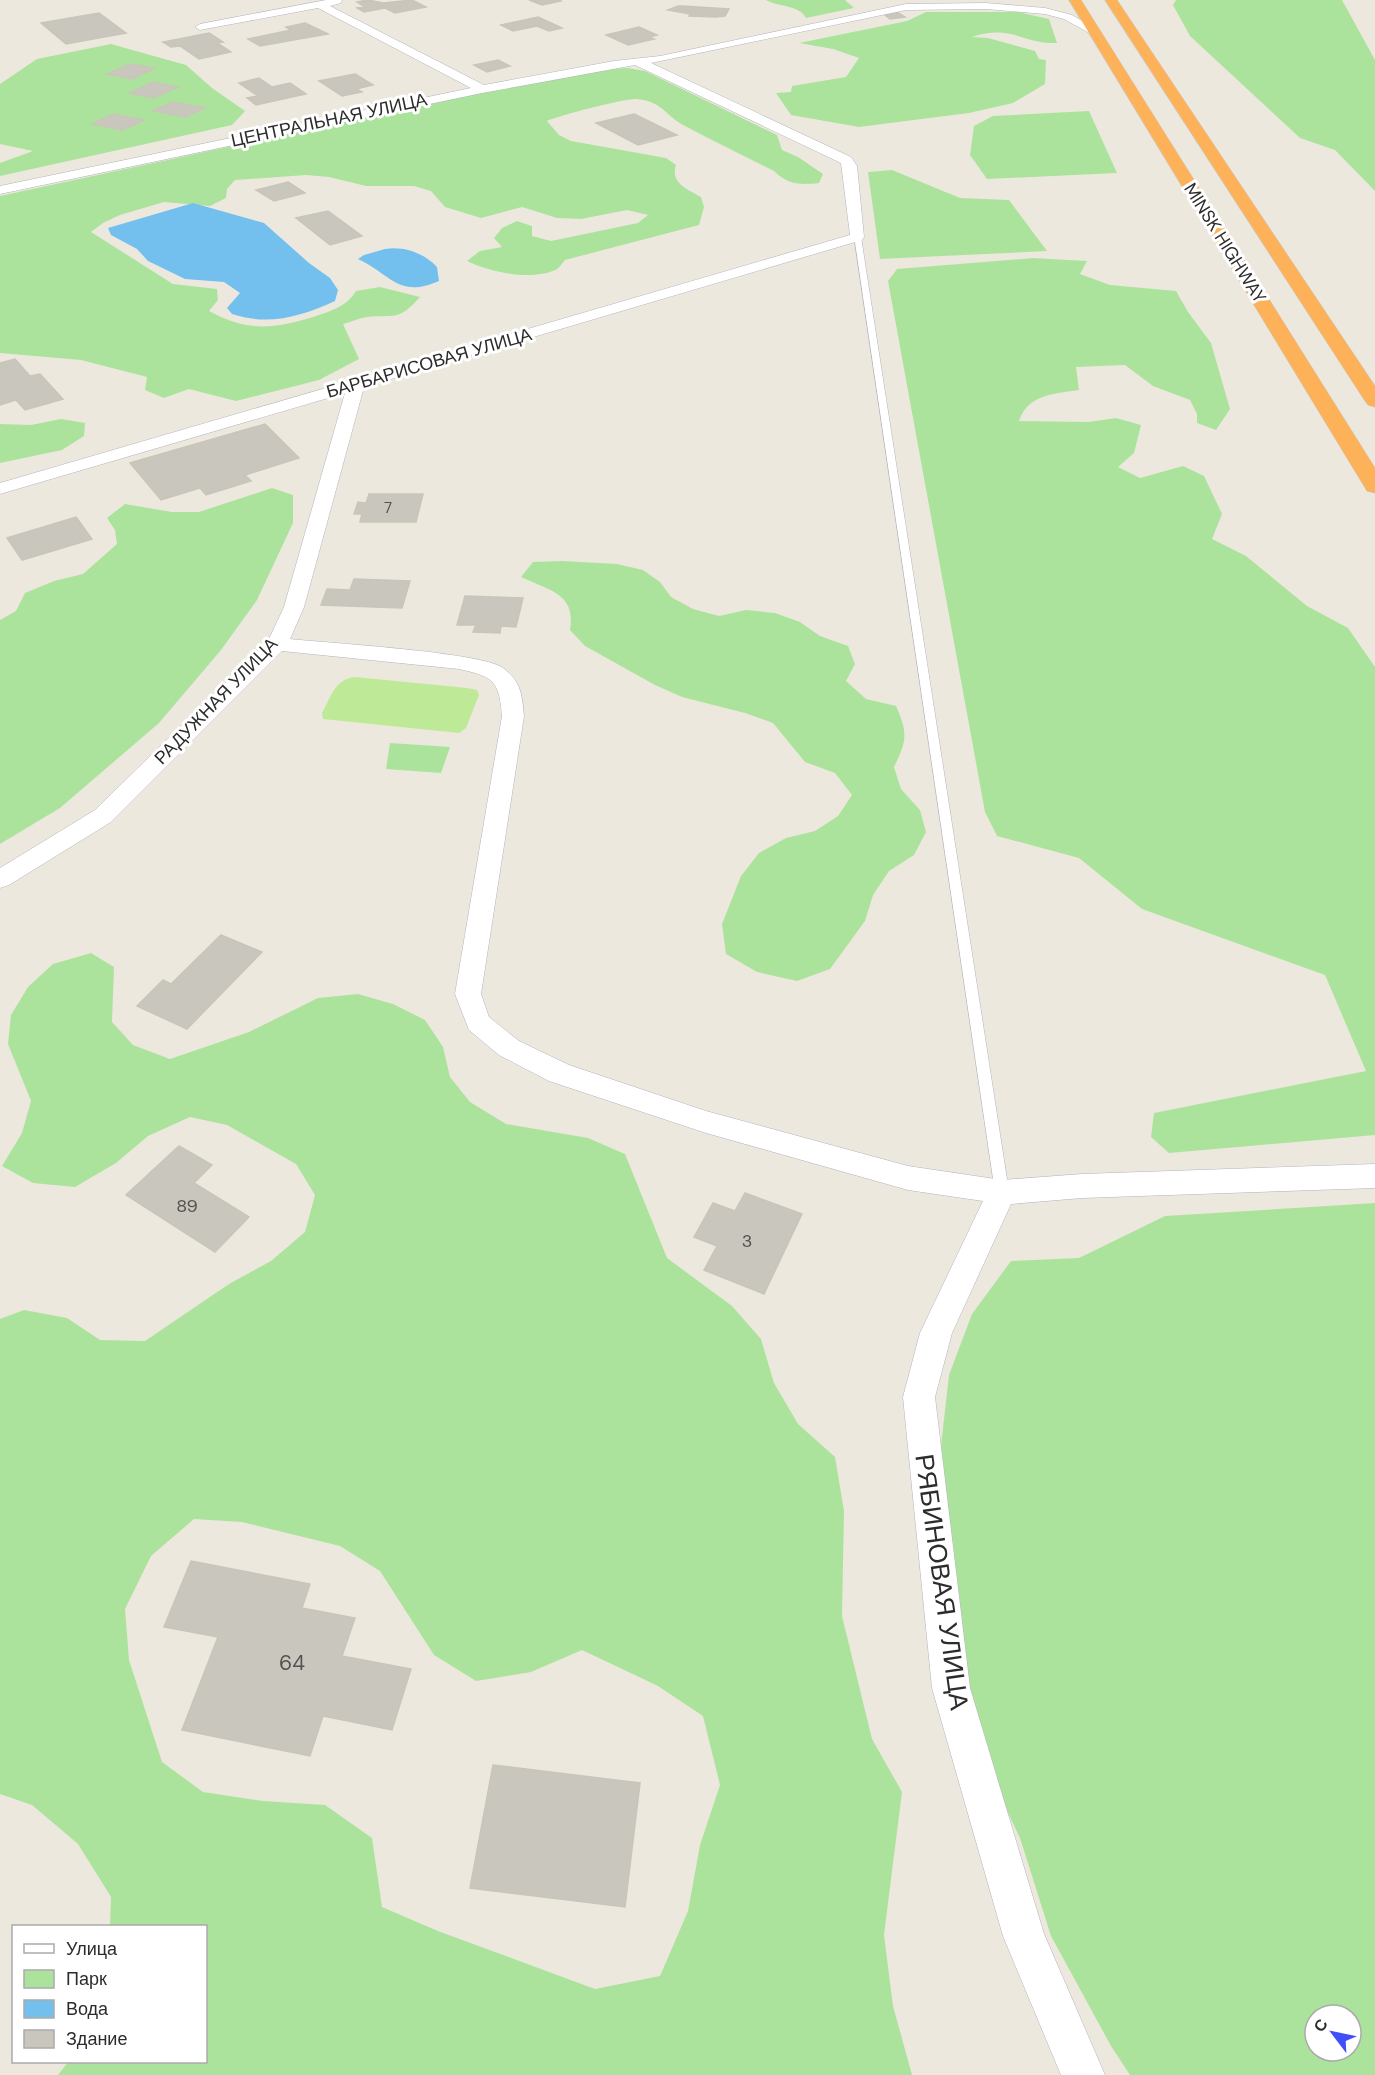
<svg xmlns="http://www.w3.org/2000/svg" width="1375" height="2075" font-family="'DM Sans',sans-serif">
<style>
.green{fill:#ace39c;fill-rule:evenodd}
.pitch{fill:#beea98}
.water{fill:#73c0ee}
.building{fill:#c9c6bd;stroke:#c9c5b8;stroke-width:1.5}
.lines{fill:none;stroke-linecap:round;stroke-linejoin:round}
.lane-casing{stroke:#b2b3bf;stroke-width:1}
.street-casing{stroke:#b2b3bf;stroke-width:1}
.highway-casing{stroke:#c8c8c8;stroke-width:1}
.lane{fill:#fff;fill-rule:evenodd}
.street{fill:#fff;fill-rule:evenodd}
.highway{fill:#fdb25a;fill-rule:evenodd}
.labels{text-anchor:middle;stroke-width:6;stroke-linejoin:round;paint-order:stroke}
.far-number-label{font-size:15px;fill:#535250}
.far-street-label{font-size:18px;fill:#2c2c2c;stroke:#fff}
.number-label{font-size:18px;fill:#535250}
.near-number-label{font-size:21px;fill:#535250}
.near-street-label{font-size:26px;fill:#2c2c2c;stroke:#fff}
</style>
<rect width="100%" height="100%" fill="#ede8de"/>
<g class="green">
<path d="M766,0h79l9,8 -48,10c-6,-13 -28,-11 -40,-18z"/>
<path d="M1176,0h166l33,60v131l-40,-41 -35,-12 -110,-102 -17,-31z"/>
<path d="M926,12h92l31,7 8,24c-36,1 -44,-19 -85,-6l16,1 47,13 4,8 7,1 -1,24 -32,19 -44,10 -110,14 -68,-12 -15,-22 15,-1 1,-6 54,-9 13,-19 -26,-9 -34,-6 108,-22z"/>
<path d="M111,44l75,21 26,23 33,23 -13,14 -232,51v-13l33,-12 -33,-7v-60l37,-25z"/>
<path d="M628,68l17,3 132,64 5,15 16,7 25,17 -4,9c-19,2 -31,2 -45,-12 -30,-15 -61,-30 -91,-46 -18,-10 -21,-24 -47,-26 -10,-1 -79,17 -89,22l12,14 12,6 95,17 10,7c-6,18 11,24 25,32l3,10 -5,18 -134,35c-3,3 -6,9 -10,10 -24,11 -66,2 -88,-9l13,-10 22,-4 -8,-9 8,-10 15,-7 15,5v10l19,5 87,-18 10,-8 -21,-5 -46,9 -24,-1 -35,-11 -41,11 -36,-11 -14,-16 -17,-5h-48l-37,-9 -23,-2 -71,5 -8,9 -1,9 -16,8 -46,-4 -44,13 -17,8 -12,9 82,52 44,5 1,11 -9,11c39,21 64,18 104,6 18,-6 33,-10 43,-26l24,-4 40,10c-22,25 -25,17 -53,20 -8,1 -16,5 -24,7l16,35 -40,21 -83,21 -47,-12 -25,9 -19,-8 2,-13 -66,-17 -81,-7v-157l489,-105 119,-22z"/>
<path d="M1089,111l28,62 -130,6 -17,-24 4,-29 19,-10z"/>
<path d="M892,170l68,28 49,2 38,51 -167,8 -12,-87z"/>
<path d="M1033,258l54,3 -7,13 30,11 66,6 12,21 23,31 19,66 -14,21 -19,-7v-9l-7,-14 -37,-14 -28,-21 -49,2 3,23c-25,4 -51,4 -60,31l70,1 27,-4 25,7 -7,28 -16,14 22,11 43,-12 21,10 18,38 -10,25 34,17 61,50 41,22 27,39v468l-206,18 -18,-16 3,-24 212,-42 -41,-96 -183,-66 -63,-51 -82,-22 -12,-24 -97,-531 9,-12z"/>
<path d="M61,419l24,4 -1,13 -22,14 -62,13v-39l31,1z"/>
<path d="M272,488l21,7v28l-36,77 -36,50 -62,73 -99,85 -60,36v-224l16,-9 9,-18 29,-12 29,-7 34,-30 -2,-14 -8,-12 18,-14 47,8h27z"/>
<path d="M562,561l55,3 26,6 17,12 11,15 22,12 26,7 27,-6 29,3 25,9 20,14 28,10 7,18 -9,17 20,18 30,7c12,27 11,35 -2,61l7,22 19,21 6,22 -12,23 -25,16 -16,24 -8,26 -35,48 -33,12 -40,-9 -31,-18 -4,-30 19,-48 18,-23 27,-15 29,-7 23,-15 14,-21 -17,-22 -30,-11 -32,-39 -28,-10 -63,-16 -27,-12 -70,-39 -15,-16c6,-37 -20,-39 -49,-53l12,-15z"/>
<path d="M390,743l60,4 -9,26 -55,-4z"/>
<path d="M91,953l23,14 -2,55 21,23 37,14 79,-27 69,-34 40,-4 35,10 32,16 18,27 7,30 20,25 36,22 82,14 37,16 42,104 65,48 29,33 13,44 24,41 37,33 9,54 -2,105 30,123 30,53 -18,143 9,71 19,69h-854l10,-13h138v-136h-96l1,-29 -33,-53 -46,-39 -32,-11v-475l24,-9 43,8 33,22 45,1 84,-57 42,-23 34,-29 10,-37 -19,-31 -69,-39 -37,-8 -42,19 -32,27 -41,24 -42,-4 -31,-17 20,-33 9,-32 -23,-57 3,-29 17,-28 25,-23zM194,1519l48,3 98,24 40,25 54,84 42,26 55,-9 51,-22 76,36 45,30 17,69 -20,60 -12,66 -28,65 -65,13 -157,-58 -56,-24 -10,-69 -47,-33 -62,-4 -60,-9 -41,-30 -33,-102 -4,-51 26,-53z"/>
<path d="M1375,1203v872h-245l-19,-29 -60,-110 -31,-98 -44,-92 -35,-300 8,-71 23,-61 39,-53 68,-3 86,-42zM1315,2015h36v36h-36z"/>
</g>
<path class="pitch" d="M355,677l112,11 10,2 2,5 -13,33 -7,5 -136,-14 -1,-6c9,-16 13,-34 33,-36z"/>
<g class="water">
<path d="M193,203l71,20 45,40 21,15 8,12 -3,11c-35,16 -67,25 -103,13l-5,-6 13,-15 -16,-11 -39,-3 -37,-18 -11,-12 -26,-14 -3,-7z"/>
<path d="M385,249c19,-3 39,4 52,18l2,14c-41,18 -48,-7 -81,-22l6,-4z"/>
</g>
<g class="building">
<path d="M368,0l15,3 29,-3 14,7 -31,6 -10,-5 -21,4 -7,-4 8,-1 -8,-5z"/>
<path d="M529,0h30l2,1 -19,4z"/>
<path d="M678,6h4l47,3 -4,7 -9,1 -27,-1 1,-2 -22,-4z"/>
<path d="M895,11l10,6 -15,2 -5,-4h3l-4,-3z"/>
<path d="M99,13l27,20 -60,11 -25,-21z"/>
<path d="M538,17l24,11 -13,3 -12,-5 -24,5 -12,-6z"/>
<path d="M305,23l23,11 -68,12 -12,-7 43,-9 -5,-3z"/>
<path d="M639,27l18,8 -8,2 5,2 -26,6 -22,-10z"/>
<path d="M209,33l14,9 -6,1 14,9 -32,7 -19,-13 -9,1 -8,-5z"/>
<path d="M498,60l12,6 -23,6 -13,-7z"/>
<path d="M131,64l24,4 -23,11 -25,-5z"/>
<path d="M355,74l18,11 -17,4 6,3 -20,4 -23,-15z"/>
<path d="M259,78l13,9 18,-4 16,11 -50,11 -9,-7 11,-2 -19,-13z"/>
<path d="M153,82l25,5 -24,11 -25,-5z"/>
<path d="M173,102l32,6 -20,9 -32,-6z"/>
<path d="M113,114l31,6 -21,10 -31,-6z"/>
<path d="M634,114l43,21 -39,10 -42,-22z"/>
<path d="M288,182l17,11 -31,8 -18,-11z"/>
<path d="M328,211l34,25 -32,9 -34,-27z"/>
<path d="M15,359l15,17 10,-2 23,25 -38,11 -9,-10 -16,5v-42z"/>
<path d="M265,424l34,34 -54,17 6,6 -45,14 -6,-7 -39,12 -31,-37z"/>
<path d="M369,494h54l-7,28h-56l2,-8h-8l4,-12 8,1z"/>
<path d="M76,517l16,22 -70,21 -15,-22z"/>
<path d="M354,579l56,2 -8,27 -81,-3 6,-16 23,1z"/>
<path d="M465,596l58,2 -7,29 -15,-1 -1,7 -27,-1 3,-7h-19z"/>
<path d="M221,935l41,17 -75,77 -50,-23 26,-26 8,4z"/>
<path d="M179,1146l33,19 -18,18 55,34 -34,35 -89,-57z"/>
<path d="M745,1193l57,21 -38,80 -60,-24 13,-24 -23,-9 19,-34 22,8z"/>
<path d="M191,1561l119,23 -8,24 53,10 -13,38 69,13 -19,61 -69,-14 -13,40 -128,-26 36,-93 -54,-10z"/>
<path d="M493,1765l147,18 -15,124 -155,-19z"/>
</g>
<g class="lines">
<defs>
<path id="lane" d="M854,235l7,2 148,955 -2,4 -5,2 -5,-2 -2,-4z"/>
<path id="street" d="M326,0h16l-1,3 -11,3 154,79 130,-24 46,-5 246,-52 80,-1 59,5 27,7 29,17 -10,2 -27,-15 -19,-5 -59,-5 -80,1 -255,53 200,94 6,9 7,71 -2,3 -498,147 -60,220 -14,32c35,4 192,13 213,29 18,13 19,27 21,48l-43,278 8,23 30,24 50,24 137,46 202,55 94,14 80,-6 293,-10v24l-293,10 -71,6 -59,129 -17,64 35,291 74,246 61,141h-44l-58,-139 -71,-248 -29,-291 17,-64 63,-132 -75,-11 -202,-57 -157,-52 -50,-26 -30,-25 -14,-36 47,-278c-3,-36 -8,-39 -43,-47l-177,-18 -171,171 -102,63 -9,3v-20l95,-58 173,-169 16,-34 61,-214 -345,101v-11l850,-248 -9,-72 -206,-98 -153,28 -482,101v-8l471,-98 -153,-80 -118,22 -5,-3 5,-3z"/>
<g id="highway">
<path d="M1069,0h12l294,468v25l-8,-2 -3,-5z"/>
<path d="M1105,0h12l258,386v21l-7,-2 -3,-4z"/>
</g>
</defs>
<use href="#lane" class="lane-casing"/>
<use href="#street" class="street-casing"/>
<use href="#highway" class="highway-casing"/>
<use href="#lane" class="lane"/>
<use href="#street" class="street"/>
<use href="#highway" class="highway"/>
</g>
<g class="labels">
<g class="far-number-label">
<text x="388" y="513">7</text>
</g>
<g class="far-street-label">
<text transform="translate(329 120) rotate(-12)" y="6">ЦЕНТРАЛЬНАЯ УЛИЦА</text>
<text transform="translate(1225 243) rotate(58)" y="6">MINSK HIGHWAY</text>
<text transform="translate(429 363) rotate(-16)" y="6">БАРБАРИСОВАЯ УЛИЦА</text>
<text transform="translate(216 701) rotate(-46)" y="6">РАДУЖНАЯ УЛИЦА</text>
</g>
<g class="number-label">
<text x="187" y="1212">89</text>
<text x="747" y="1247">3</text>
</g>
<g class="near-number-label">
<text x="292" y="1670">64</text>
</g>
<g class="near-street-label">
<text transform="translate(942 1582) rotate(82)" y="9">РЯБИНОВАЯ УЛИЦА</text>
</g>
</g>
<rect x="12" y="1925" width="195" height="138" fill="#ffffff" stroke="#ababab" stroke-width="1.5"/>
<rect x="24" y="1944" width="30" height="9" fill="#ffffff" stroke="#ababab" stroke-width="1.5"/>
<text x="66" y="1955" font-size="18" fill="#2c2c2c">Улица</text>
<rect x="24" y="1970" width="30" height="18" fill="#ace39c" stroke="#ababab" stroke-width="1.5"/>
<text x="66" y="1985" font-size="18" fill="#2c2c2c">Парк</text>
<rect x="24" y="2000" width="30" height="18" fill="#73c0ee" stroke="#ababab" stroke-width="1.5"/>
<text x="66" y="2015" font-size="18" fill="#2c2c2c">Вода</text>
<rect x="24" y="2030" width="30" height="18" fill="#c9c6bd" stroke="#ababab" stroke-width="1.5"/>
<text x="66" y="2045" font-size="18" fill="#2c2c2c">Здание</text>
<g transform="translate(1333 2033) rotate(302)"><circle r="28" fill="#ffffff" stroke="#ababab" stroke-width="1.5"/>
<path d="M0-4.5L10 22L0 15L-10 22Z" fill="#414ff8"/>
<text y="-9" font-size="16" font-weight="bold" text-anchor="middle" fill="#2c2c2c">С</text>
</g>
</svg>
